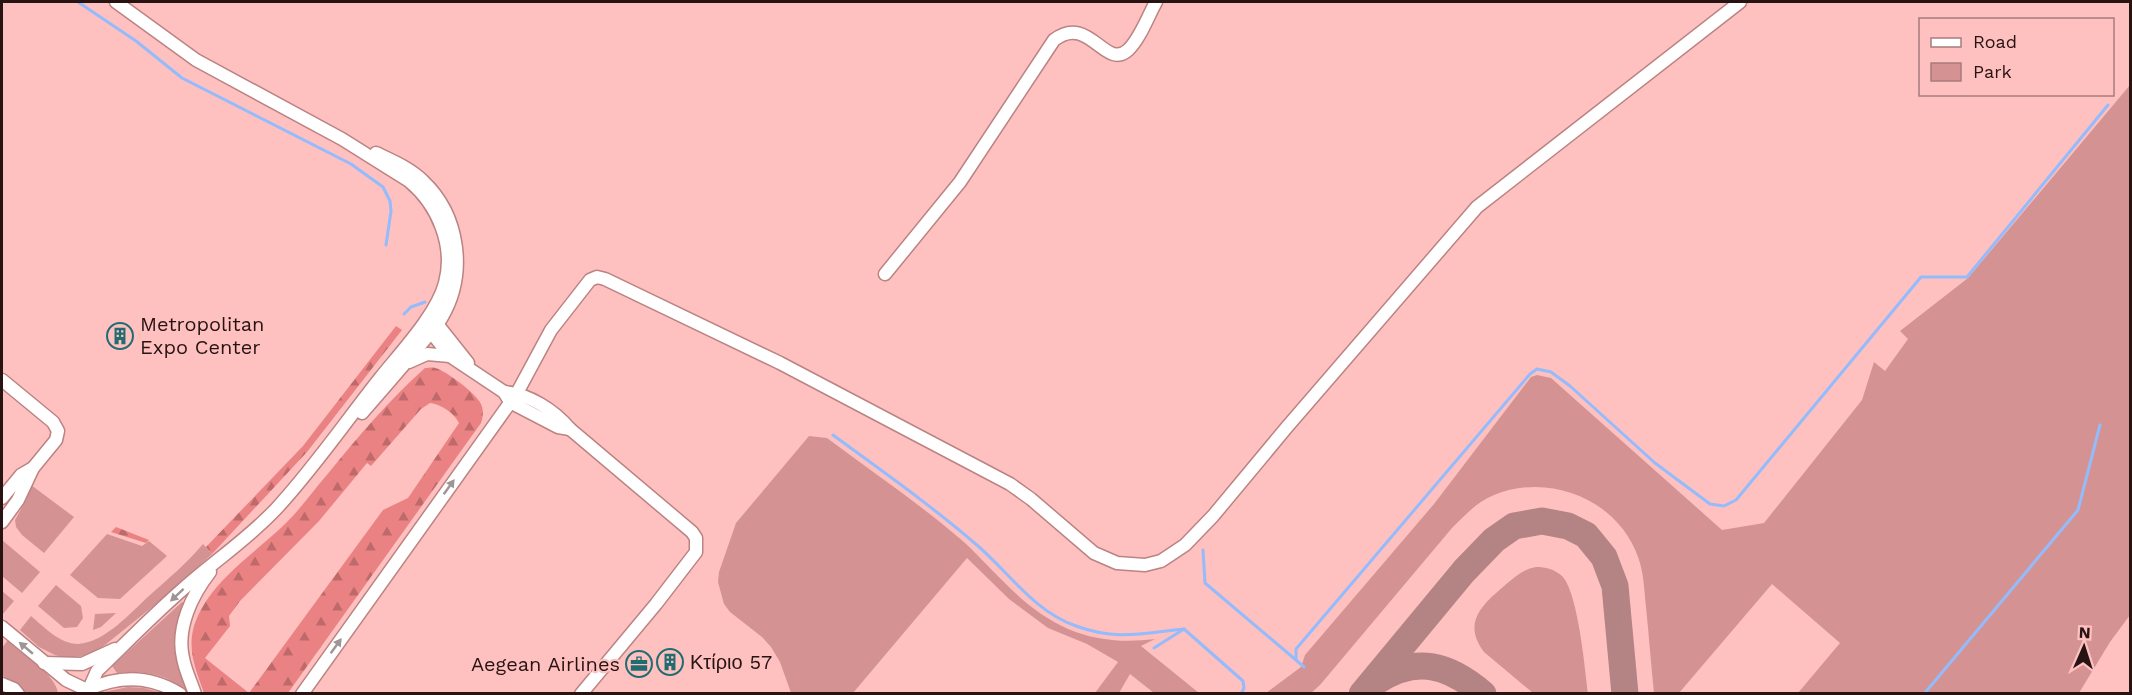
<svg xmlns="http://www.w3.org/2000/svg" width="2132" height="695" font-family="'Work Sans',sans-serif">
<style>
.green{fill:#d49392}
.forest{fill:url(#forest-firs);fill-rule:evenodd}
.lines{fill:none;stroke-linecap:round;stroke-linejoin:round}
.stream{stroke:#94bbfc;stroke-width:3}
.taxiway{stroke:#b48484;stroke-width:27}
.minor-casing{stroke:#bb8382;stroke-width:15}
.minor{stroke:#fff;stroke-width:12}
.oneway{fill:#9e9595}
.labels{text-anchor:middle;stroke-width:4.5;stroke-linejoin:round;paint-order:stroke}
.poi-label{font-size:20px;fill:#281313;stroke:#fec1c0;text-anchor:start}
</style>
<defs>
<pattern id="forest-firs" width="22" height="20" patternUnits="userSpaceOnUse" patternTransform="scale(1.5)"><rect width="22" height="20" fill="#ea8283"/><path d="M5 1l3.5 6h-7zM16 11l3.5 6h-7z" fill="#be696a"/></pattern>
</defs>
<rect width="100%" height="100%" fill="#fec1c0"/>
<g class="green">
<path d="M2130,85v530l-20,27 -31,51h-281l42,-50 -68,-59 -93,109h-25c-3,-28 -5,-57 -8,-86 -2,-17 -2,-34 -8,-50 -20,-57 -88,-85 -144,-62 -17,7 -29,20 -42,33l-132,157 -9,8h-45l35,-26 4,-12 129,-151 97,-127 6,-2 14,3 171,152 42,-7 98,-123 12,-38 11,9 23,-32 -8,-8 68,-53z"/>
<path d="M809,436l18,2c44,33 90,64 131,99 17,14 30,30 46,45 44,45 87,65 151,57l-14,7 58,47h-45l-24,-19 -11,19h-24l23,-31 -31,-18 -39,-16 -39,-29 -42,-41 -114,135h-62l-11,-31 -9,-15 -9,-10 -32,-25 -6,-8 -6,-22 1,-10 17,-49z"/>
<path d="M31,485l43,32 -30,36 -22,-18 -6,-8 -1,-7 10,-18 3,-15z"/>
<path d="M107,534l35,12 7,-5 18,15 -47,43 -22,-1 -28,-23z"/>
<path d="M2,540l38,32 -18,21 -20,-17z"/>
<path d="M203,544l9,10 -45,41 -62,50 -17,10 -22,3 -11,-3 -16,-8 -19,-17 11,-14c13,11 29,28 47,28 28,-2 53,-32 72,-49 18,-16 37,-32 53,-51z"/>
<path d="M1536,567c10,0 18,2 26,9 16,16 23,93 26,117h-55l-49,-41c-22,-29 -2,-47 20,-66 10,-8 19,-17 32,-19z"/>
<path d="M56,585l25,21 2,12 -6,9 -13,1 -26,-22z"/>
<path d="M2,591l12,10 -12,14z"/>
<path d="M182,602l2,1c-12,36 -11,53 4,87 -7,-3 -14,-8 -22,-12 -16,-6 -33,-7 -49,-5l-5,-7z"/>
<path d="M116,613l-15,14 -8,3 2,-16z"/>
<path d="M8,640c14,13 48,35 50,53h-34l-22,-18v-27z"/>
<path d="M128,687l16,1 18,5h-63z"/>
</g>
<g class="forest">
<path d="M396,326l6,4 -95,122 -95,102 -6,-7 97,-101z"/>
<path d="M425,368c4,0 7,-1 10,0 10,2 42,26 46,36 3,7 2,13 0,19l-193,270h-84c-9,-25 -19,-48 -7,-75 18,-41 60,-66 90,-96 14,-14 26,-31 39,-46 31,-38 63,-76 99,-108zM430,403c11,1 24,10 29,20l-51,75 -25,12 -134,183 -44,-35 25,-32 -1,-10 11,-15 79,-80 48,-58 4,3 50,-57z"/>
<path d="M116,527l33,13 -3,3 -35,-11z"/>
</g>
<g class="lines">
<g class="stream">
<path d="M78,2l58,39 46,37 169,86 32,23 7,14 1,10 -5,34"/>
<path d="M404,314l7,-7 14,-5"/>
<path d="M833,435c49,36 99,71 145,111 32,28 57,66 98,80 41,15 67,7 108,3"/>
<path d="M1203,550l2,33 91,77"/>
<path d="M1154,648l30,-19 59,52 1,7 -3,6"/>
<path d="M1304,667l-8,-7v-11l234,-275 7,-5 14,3 19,14 85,77 55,41 14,2 12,-6 185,-223h46l141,-172"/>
<path d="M1924,694l154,-184 22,-85"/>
</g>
<g class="taxiway">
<path d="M1377,681c40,-26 72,-16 106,13"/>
<path d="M1362,694l102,-123 30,-31 20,-14 28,-5 26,5 18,9 18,22 11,29 10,108"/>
</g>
<defs>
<g id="minor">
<path d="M885,274l75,-92 94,-142c35,-27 51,31 74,10 12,-11 20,-34 28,-48"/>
<path d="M431,319l6,5 31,39"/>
<path d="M425,327l6,5 19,24 54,36 6,10 48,25 12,2"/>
<path d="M409,362l18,-8 23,2"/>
<path d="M2,380l51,42 5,9 -2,9 -23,28"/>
<path d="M504,392c25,2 50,18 66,37l122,103 4,6v14l-40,52 -75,90"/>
<path d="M362,413c18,-21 37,-42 54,-63 9,-11 19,-21 26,-33 25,-43 18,-101 -19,-136 -13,-13 -30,-20 -47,-28"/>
<path d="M2,498l19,-23 12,-7 -15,32 -16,22"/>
<path d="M2,627l64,53 21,10"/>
<path d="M44,663l38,1 33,-15"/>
<path d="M2,684l12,5 4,5"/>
<path d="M89,689l8,-18c28,-27 56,-56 86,-82 30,-27 65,-50 93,-80 38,-41 70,-88 105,-132 20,-25 56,-63 64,-94 10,-37 -7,-78 -36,-102l-67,-42 -146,-79 -80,-58"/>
<path d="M87,690c32,-15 63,-15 93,4"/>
<path d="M195,694c-4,-12 -10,-24 -12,-36 -7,-30 9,-63 27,-86"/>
<path d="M302,694l215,-301 34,-63 39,-50 7,-3 8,2 175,84 230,121 21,15 63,54 23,10 28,2 16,-4 24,-16 28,-29 74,-89 190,-220 263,-205"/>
</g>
</defs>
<use href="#minor" class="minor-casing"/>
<use href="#minor" class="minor"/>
</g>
<defs><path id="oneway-solid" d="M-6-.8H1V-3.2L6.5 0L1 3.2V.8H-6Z" transform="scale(1.5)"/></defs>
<g class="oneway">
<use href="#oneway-solid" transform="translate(449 487) rotate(-54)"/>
<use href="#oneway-solid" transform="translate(177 595) rotate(137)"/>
<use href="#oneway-solid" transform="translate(336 646) rotate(-54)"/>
<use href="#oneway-solid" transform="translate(26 648) rotate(-140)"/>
</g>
<defs>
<symbol id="building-ring" viewBox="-11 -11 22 22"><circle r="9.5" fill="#fec1c0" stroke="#206c70" stroke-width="1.5"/><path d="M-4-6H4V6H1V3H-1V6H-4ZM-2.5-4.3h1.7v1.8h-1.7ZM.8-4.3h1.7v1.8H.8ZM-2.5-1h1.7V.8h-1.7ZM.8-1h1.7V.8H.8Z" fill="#206c70"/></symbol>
<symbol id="office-ring" viewBox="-11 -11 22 22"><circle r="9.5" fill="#fec1c0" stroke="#206c70" stroke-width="1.5"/><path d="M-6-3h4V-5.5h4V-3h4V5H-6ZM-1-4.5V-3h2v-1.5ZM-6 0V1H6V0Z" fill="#206c70"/></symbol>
</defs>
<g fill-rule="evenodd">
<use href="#building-ring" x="105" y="321" width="30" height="30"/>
<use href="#building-ring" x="655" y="647" width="30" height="30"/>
<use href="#office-ring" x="624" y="649" width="30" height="30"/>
</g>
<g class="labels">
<g class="poi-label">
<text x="140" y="331">Metropolitan<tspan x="140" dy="23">Expo Center</tspan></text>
<text x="690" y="669">Κτίριο 57</text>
<text x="620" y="671" text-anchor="end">Aegean Airlines</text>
</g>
</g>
<rect width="2132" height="695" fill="none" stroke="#281313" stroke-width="6"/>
<rect x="1919" y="18" width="195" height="78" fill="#fec1c0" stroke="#a87b7b" stroke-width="1.5"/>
<rect x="1931" y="38" width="30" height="9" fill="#ffffff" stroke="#a87b7b" stroke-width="1.5"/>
<text x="1973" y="48" font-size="18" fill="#281313">Road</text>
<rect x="1931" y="63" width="30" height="18" fill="#d49392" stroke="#a87b7b" stroke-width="1.5"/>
<text x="1973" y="78" font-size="18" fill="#281313">Park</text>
<g transform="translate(2084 647) rotate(3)" stroke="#fec1c0" stroke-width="4.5" paint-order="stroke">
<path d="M0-4.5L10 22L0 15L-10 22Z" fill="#281313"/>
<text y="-9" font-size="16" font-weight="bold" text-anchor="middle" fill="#281313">N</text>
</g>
</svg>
